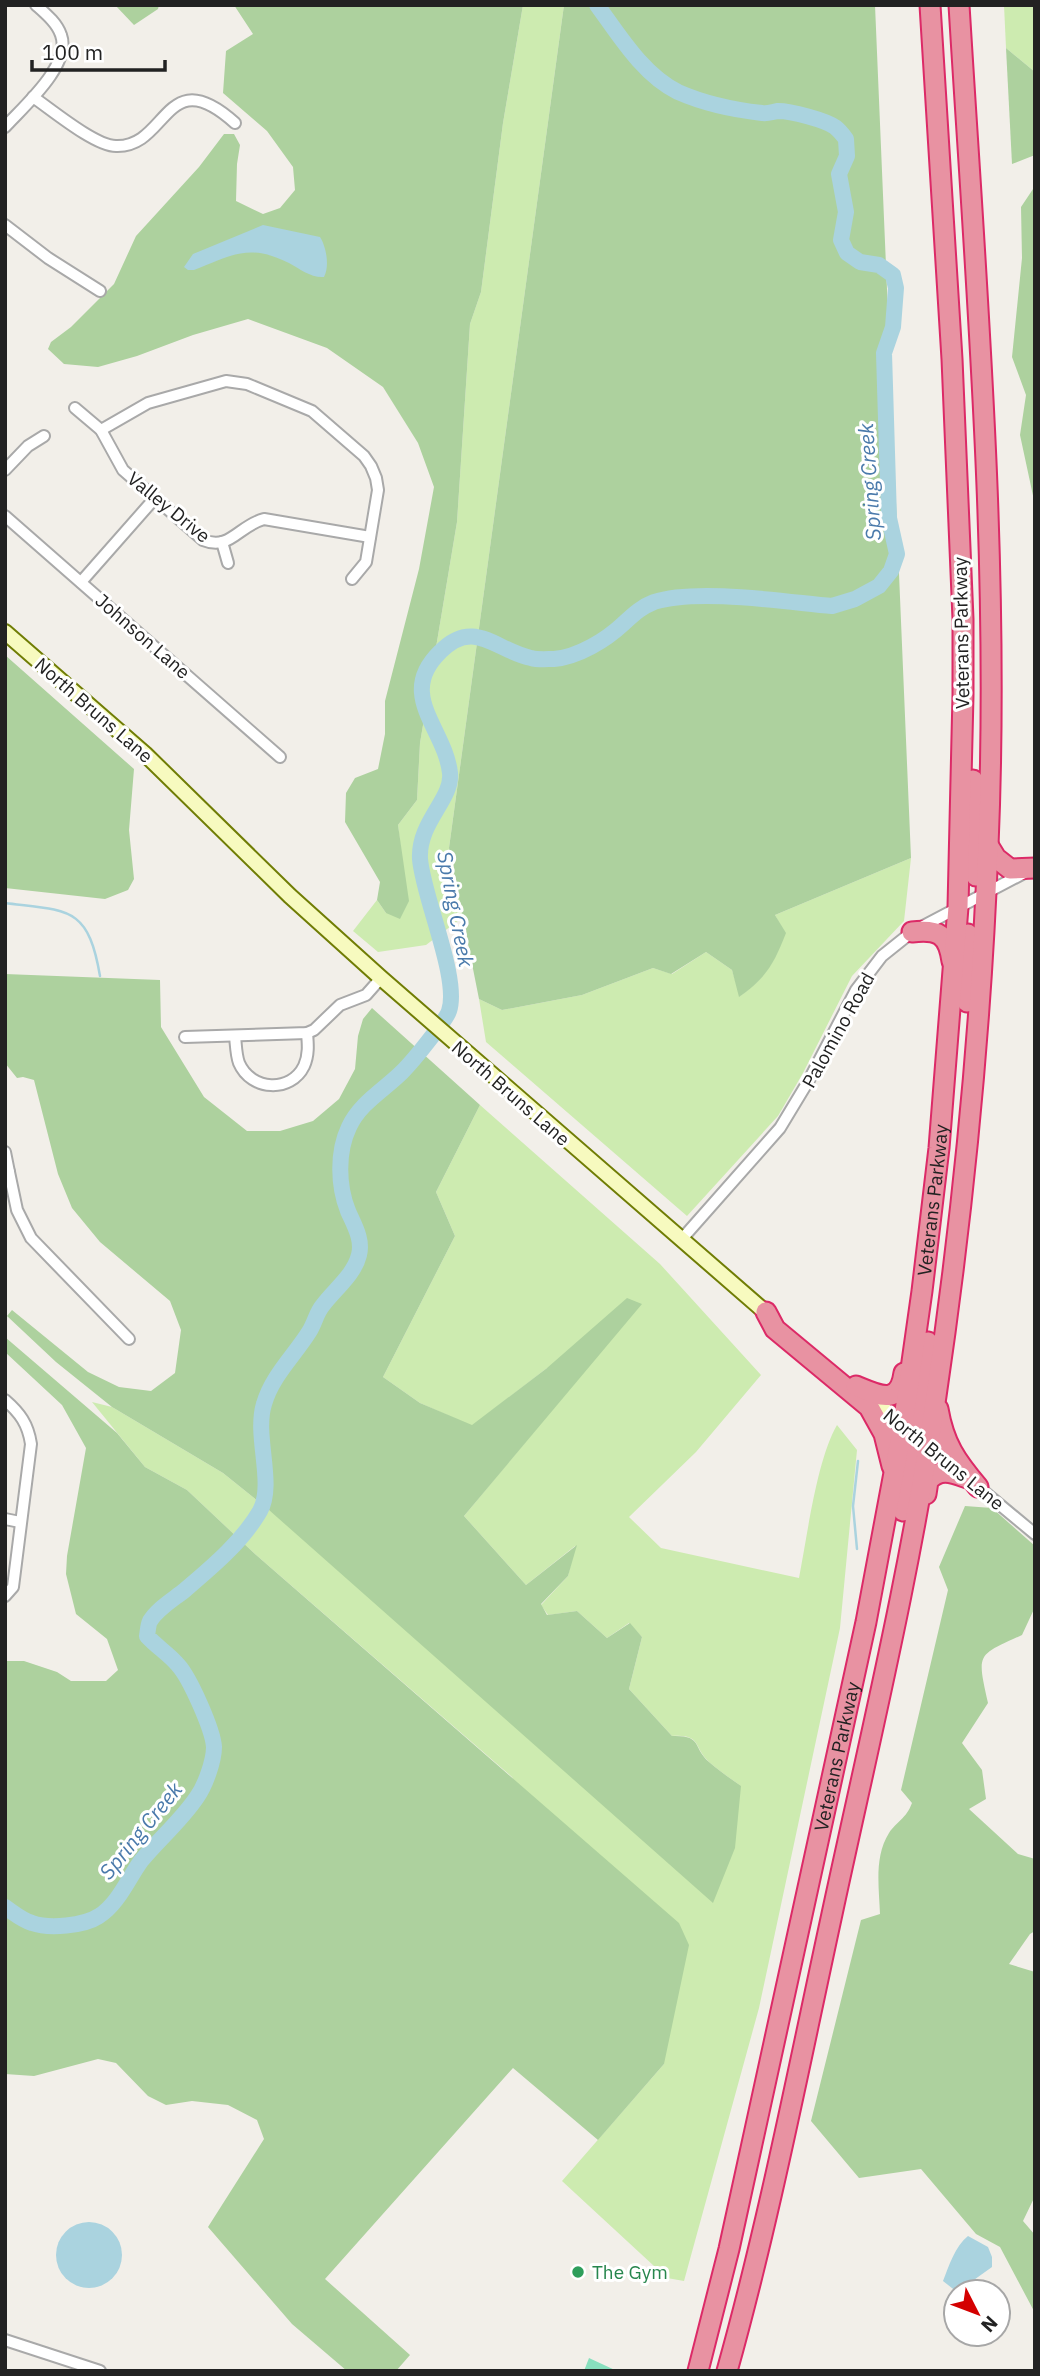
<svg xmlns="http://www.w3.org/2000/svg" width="1040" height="2376" font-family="'IBM Plex Sans',sans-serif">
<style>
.grass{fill:#cdebb0}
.forest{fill:#add19e}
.pitch{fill:#88e0be}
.water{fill:#aad3df}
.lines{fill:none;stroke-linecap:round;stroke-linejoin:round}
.stream{stroke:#aad3df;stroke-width:2.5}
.river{stroke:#aad3df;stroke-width:16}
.street-casing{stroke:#a9a9a9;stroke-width:14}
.secondary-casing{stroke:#707d05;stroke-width:18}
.highway-casing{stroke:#dc2a67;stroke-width:23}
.street{stroke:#fff;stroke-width:10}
.secondary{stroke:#f7fabf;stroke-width:14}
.highway{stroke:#e892a2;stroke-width:19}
.leisure-dot{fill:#2e9e5b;stroke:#fff;stroke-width:2.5}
.labels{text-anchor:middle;stroke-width:6;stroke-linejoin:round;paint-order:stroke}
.street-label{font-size:19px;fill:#222;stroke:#fff}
.leisure-label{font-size:19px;fill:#27864d;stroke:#fff;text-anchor:start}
.water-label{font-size:21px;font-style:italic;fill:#4a7aab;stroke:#fff}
</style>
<rect width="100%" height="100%" fill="#f2efe9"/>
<g class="grass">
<path d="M523,5h41l-115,843 14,69 -37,28 -48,7 -25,-21 24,-31 9,13 16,-53 -4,-35 19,-25 3,-57 37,-221 13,-198 11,-32 22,-169z"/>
<path d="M1004,5h31v67l-29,-24z"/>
<path d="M911,858l-7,63 -52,55 -49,97 -25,43 -91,100 -201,-174 -7,-43 23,11 80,-15 71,-27 19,6 34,-22 26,18 8,26c26,-19 34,-33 45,-63l-10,-18z"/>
<path d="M480,1105l180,159 101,111 -65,77 -67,65 32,31 138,30c8,-41 18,-119 38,-153l20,25 -17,178 -81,380 -75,273 -17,-3 -105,-97 102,-117 -152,-287 -257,-223 -68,-64 -42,-23 -53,-65 20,5 111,66 46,37 472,276c-11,-8 -22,-15 -32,-24 -16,-15 -7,-28 -37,-26l-43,-47 13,-52 -13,-14 -22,15 -30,-27 -29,4 -7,-10 27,-29 7,-30 -49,39 -62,-69 126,-152 -43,4 -75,58 -52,-23 -37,-26 72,-141 -19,-44z"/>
</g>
<g class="forest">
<path d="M115,5h44l-1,4 -24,16z"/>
<path d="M234,5h289l-20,118 -22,169 -11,32 -13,198 -37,221 -3,57 -19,25 11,76 -9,18 -14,-6 -9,-13 3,-18 -35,-60 1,-29 9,-15 23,-9 7,-35v-33l34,-132 15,-82 -16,-44 -35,-56 -56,-39 -79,-29 -55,16 -56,21 -39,11 -34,-3 -16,-15 3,-7 20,-15 43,-43 22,-48 63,-69 25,-33h10l6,11 -3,19 -1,37 27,13 17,-6 15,-18 -2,-23 -26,-36 -44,-38 3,-42 27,-17z"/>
<path d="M564,5h311l36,853 -136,57 11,18c-12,31 -20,45 -47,64l-7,-27 -26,-18 -35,22 -18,-6 -71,27 -80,15 -23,-11 -30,-151z"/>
<path d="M1006,48l29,24v83l-23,9z"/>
<path d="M1035,186v319l-15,-70 6,-40 -14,-38 10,-99 -1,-51z"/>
<path d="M5,655l129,114 -5,61 5,49 -6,11 -23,9 -100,-11z"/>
<path d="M5,974l155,6 1,47 43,70 43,34h33l33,-10 26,-22 16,-30 3,-33 5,-17 9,-11 108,97 -44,87 19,44 -72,141 37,26 52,22 75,-57 80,-70 15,6 -178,212 62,69 51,-40 -9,31 -27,28 6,11 30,-4 30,27 23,-15 12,14 -13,52 43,47c31,-1 20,11 37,26 10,9 21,16 32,24l-6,62 -22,55 -444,-393 -46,-37 -111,-66 -56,-45 -49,-46 5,-6 76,62 31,15 32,4 24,-18 6,-43 -11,-29 -70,-59 -28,-34 -14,-34 -24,-94 -11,-3 -6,1 -12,-15z"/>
<path d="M5,1337l112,96 28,34 42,23 68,64 424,369 10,22 -25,119 -66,76 -85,-72 -188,211 85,76 -14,16h-49l-55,-47 -84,-97 56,-88 -7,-19 -29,-15 -36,-4 -26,4 -18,-9 -32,-33 -18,-4 -64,17 -29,-2v-413h19l33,11 14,9h35l12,-11 -11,-31 -31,-25 -10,-40 1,-18 19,-108 -24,-43 -57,-53z"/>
<path d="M965,1506l27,2 43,38v61l-13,28c-46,21 -45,18 -34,68l-26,40 20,27 4,29 -17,10 49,45 17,5v72l-5,3 -21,30 26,8v224l-12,25 12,14v78l-35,-66 -24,-13 -55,-65 -62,9 -48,-57 50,-201 19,-6c-1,-27 -6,-57 9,-81 8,-12 17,-14 23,-30l-11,-13 47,-200 -9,-23z"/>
</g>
<path class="pitch" d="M589,2358l28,13h-33z"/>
<g class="water">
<path d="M263,225l57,12c6,9 10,29 4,40 -13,1 -24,-8 -35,-14 -40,-20 -57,-8 -95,7h-6l-4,-3 9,-13z"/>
<circle cx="89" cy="2255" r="33"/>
<path d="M968,2236l20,11 4,10v10l-35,25 -14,-11c6,-15 12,-35 25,-45z"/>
</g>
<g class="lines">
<g class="stream">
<path d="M5,903c64,8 83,3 95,73"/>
<path d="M857,1549l-4,-43 5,-45"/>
</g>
<path class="river" d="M5,1907c9,6 17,13 27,16 17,6 52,3 67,-7 19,-12 29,-37 42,-55 18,-22 40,-40 56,-64 8,-11 17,-36 17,-50 -1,-17 -24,-69 -36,-82 -9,-11 -21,-18 -31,-29 1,-6 1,-11 3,-15 8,-13 24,-22 35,-31 27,-23 57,-48 75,-79 15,-28 -6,-75 4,-107 8,-28 30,-48 45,-72 6,-9 7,-19 14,-27 12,-16 31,-30 36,-50 4,-16 -5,-30 -11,-44 -10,-25 -11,-59 1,-84 11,-24 35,-37 53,-55 13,-13 24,-28 35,-42 4,-6 10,-13 12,-19 11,-32 -26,-114 -29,-152 -2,-37 33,-60 30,-86 -5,-45 -54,-78 -10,-121 34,-35 56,-1 91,6 7,2 16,1 23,1 24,-2 52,-19 69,-35 10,-9 18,-17 31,-22 43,-14 132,0 178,4l23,-7 24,-13 12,-15 6,-17 -8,-36 -5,-165 9,-26 3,-39 -3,-13 -14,-10 -19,-3 -13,-9 -6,-13 5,-28 -7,-38 8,-18 -1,-17c-3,-4 -7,-9 -11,-12 -10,-7 -44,-16 -57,-16 -6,1 -11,3 -16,2 -27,-3 -59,-10 -84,-21 -35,-17 -59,-57 -81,-87"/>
<defs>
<g id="street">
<path d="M33,97c19,13 62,49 83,49 52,2 49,-86 119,-23"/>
<path d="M5,127c18,-20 67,-62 56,-92 -4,-12 -15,-21 -25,-30"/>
<path d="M5,225l43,33 52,33"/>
<path d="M75,408l26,22 22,40 80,70c27,11 35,-14 61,-21l106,18"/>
<path d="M101,430l47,-27 78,-22 21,3 65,27 52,45 7,10 5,12 2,12 -12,72 -14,17"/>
<path d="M5,470l23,-24 16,-10"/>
<path d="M5,516l275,241"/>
<path d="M222,542l6,21"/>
<path d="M81,582l74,-84"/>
<path d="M235,1036c1,9 1,19 4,27 12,28 52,30 65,3 5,-11 4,-22 3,-33"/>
<path d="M185,1037l122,-4 7,-3 26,-25 26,-10 15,-17"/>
<path d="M5,1152l4,20"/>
<path d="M5,1172h4l8,38 14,28 98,101"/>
<path d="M681,1240l99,-112 29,-48 47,-90 26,-34 30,-24 114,-60"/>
<path d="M5,1400c15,13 23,24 26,44l-18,143 -8,9"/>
<path d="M928,1445l27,23"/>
<path d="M976,1485l59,49"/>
<path d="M5,1519l15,3"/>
<path d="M5,2340l95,31"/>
</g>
<g id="secondary">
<path d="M5,632l140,122 145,142 91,82 390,339"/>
<path d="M865,1394l44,36"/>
</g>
<g id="highway">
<path d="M973,780l3,96"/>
<path d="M988,845l8,13 14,11 25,-1"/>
<path d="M912,932c26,-3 36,2 40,29"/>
<path d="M967,1002l1,-68"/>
<path d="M766,1312l9,17 94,78 15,27 8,32"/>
<path d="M856,1386c22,9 43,21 48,-13"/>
<path d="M938,1409c6,35 18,52 40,78"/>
<path d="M920,1430l8,-88"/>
<path d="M926,1494l2,-13c12,-14 25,-8 39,-3"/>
<path d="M903,1511l8,-64"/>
<path id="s1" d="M698,2371l31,-122 137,-627 37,-197 19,-134 17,-143 19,-241 5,-212v-76l-11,-260 -22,-354"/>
<path d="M727,2371c42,-150 72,-305 105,-457 37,-172 79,-344 104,-518 27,-183 45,-366 52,-550 12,-281 -12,-561 -29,-841"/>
</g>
</defs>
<use href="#street" class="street-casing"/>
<use href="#secondary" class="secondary-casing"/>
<use href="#highway" class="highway-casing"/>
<use href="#street" class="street"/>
<use href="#secondary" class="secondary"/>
<use href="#highway" class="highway"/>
</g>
<circle class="leisure-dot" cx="578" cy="2272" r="7"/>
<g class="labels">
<g class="street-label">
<text transform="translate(169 507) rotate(39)" y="7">Valley Drive</text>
<text transform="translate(961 633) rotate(-91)" y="7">Veterans Parkway</text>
<text transform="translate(143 636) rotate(41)" y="7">Johnson Lane</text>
<text transform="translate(94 710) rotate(41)" y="7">North Bruns Lane</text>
<text transform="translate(838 1030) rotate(-61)" y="7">Palomino Road</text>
<text transform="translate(511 1093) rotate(41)" y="7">North Bruns Lane</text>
<text dy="7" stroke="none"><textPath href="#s1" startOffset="1195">Veterans Parkway</textPath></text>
<text transform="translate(944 1459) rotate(39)" y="7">North Bruns Lane</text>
<text dy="7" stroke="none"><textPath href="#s1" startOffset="630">Veterans Parkway</textPath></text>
</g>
<g class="leisure-label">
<text x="592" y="2279">The Gym</text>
</g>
<g class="water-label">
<text transform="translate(870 482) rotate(-94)" y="7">Spring Creek</text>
<text transform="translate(455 909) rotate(79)" y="7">Spring Creek</text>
<text transform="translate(141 1831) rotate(-51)" y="7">Spring Creek</text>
</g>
</g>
<rect width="1040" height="2376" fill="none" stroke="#222222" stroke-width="14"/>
<g transform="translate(977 2313) rotate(132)"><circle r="33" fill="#ffffff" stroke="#a7a7a7" stroke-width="2"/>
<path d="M0-5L12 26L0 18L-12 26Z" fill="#d40000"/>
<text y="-10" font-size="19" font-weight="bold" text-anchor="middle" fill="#222222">N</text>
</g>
<path d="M32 60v10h133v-10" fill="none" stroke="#222222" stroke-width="3.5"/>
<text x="42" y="60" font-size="21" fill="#222222" stroke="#ffffff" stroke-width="5" paint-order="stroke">100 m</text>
</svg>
